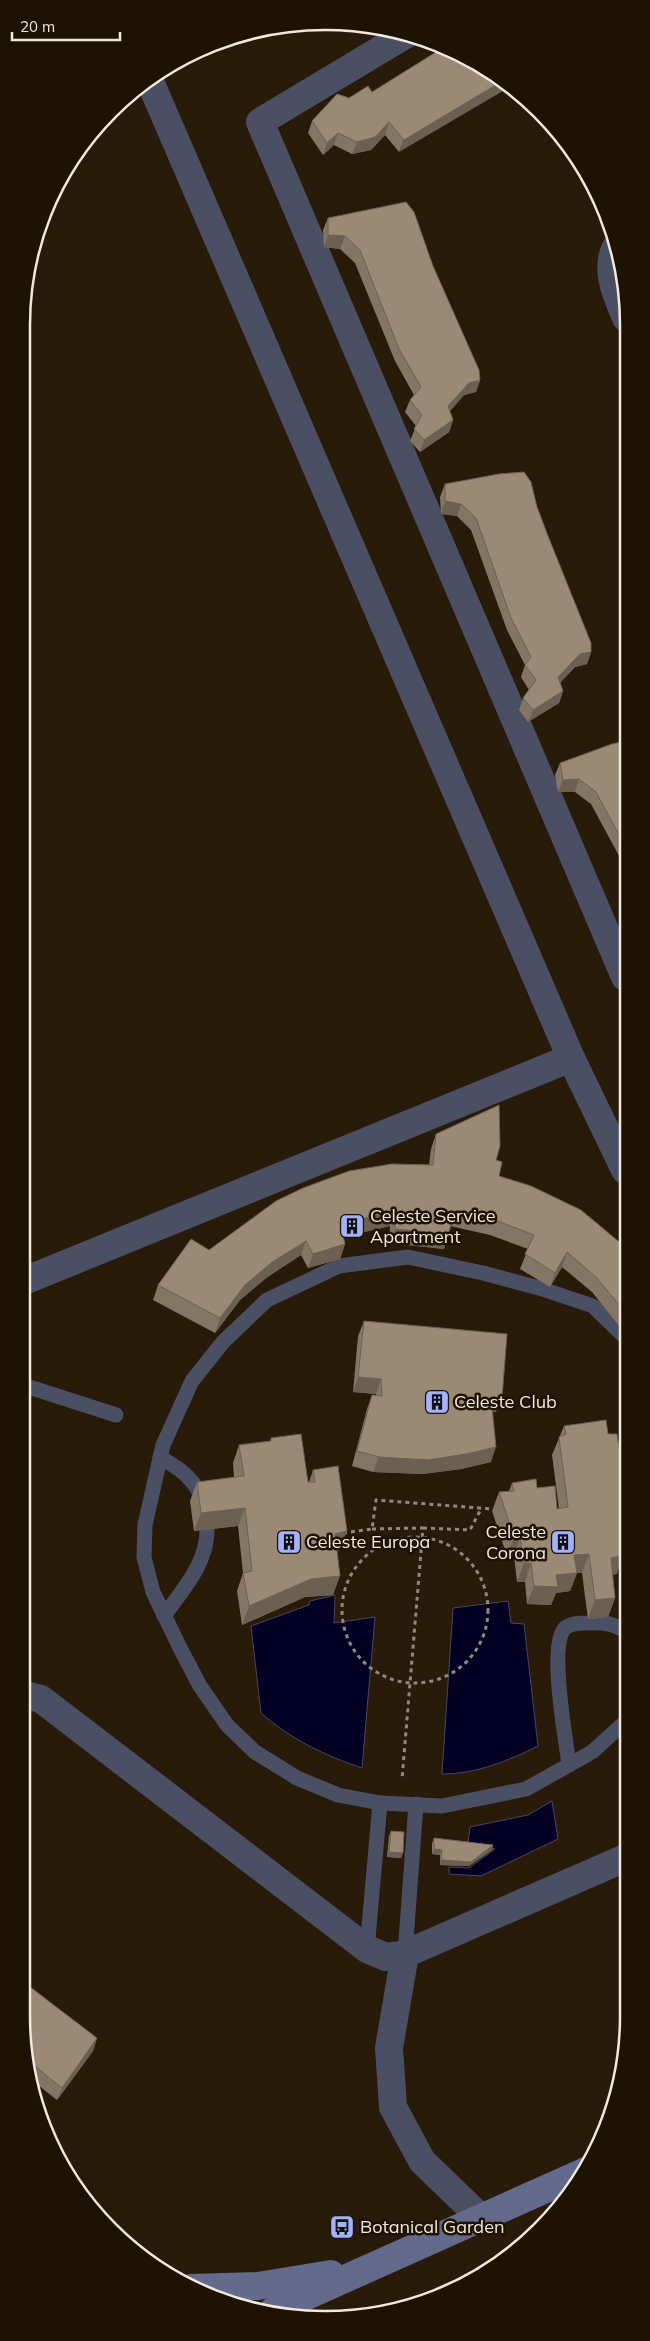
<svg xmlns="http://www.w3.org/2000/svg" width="650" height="2341" font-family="Mulish,sans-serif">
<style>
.water{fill:#040023;stroke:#4b465b}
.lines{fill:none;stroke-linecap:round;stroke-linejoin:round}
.path{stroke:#93887a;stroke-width:3;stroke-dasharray:4 4;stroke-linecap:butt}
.lane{stroke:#4b4f64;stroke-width:15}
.street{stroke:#4b4f64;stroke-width:28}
.secondary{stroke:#646a8b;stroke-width:28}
.wall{fill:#847665}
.shaded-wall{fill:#6b6052}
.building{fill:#998975;stroke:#6b6052}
.labels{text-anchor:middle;stroke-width:5;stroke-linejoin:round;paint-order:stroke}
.poi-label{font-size:18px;fill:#f2e9de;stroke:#1e1203;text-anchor:start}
.rim{fill:none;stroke:#f2e9de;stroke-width:2.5}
</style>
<rect width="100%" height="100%" fill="#281b0a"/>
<g class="water">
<path d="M335,1595l-1,28 41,-6 -13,151c-38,-13 -70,-28 -101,-55l-10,-87 58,-21 1,-4z"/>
<path d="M508,1601l3,22 13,1 14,122c-30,15 -62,28 -96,28l11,-166z"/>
<path d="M552,1801l6,38 -77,37 -32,-2v-7l20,1 26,-19 -27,-5 2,-17 58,-12z"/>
</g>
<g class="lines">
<g class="path">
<path d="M423,1528l47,2 11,-21"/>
<path d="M372,1529l51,-1 -21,251"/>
<path d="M343,1533l29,-4 4,-29 116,9"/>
<circle cx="415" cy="1610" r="73"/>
</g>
<g class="lane">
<path d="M23,1385l93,30"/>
<path d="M160,1457c21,13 33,20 43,43"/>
<path d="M164,1616c19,-27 43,-52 43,-86"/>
<path d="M624,1723l-32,29 -66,37 -84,17 -62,-3 -42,-8 -41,-17 -42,-26 -28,-27 -27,-39 -20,-38 -27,-56 -9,-35 1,-32 18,-80 29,-64 31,-39 44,-42 72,-34 69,-9 75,16 56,15 54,18 31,30"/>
<path d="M569,1765c-3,-25 -21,-120 -4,-137 6,-5 15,-5 22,-5 15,-1 24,0 37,7"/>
<path d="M367,1949l13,-146"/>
<path d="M405,1954l11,-150"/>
</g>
<g class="street">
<path d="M405,35l-145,87 365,855"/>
<path d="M149,79l422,979 54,112"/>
<path d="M615,249c-10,23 2,47 11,69"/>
<path d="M24,1281l547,-223"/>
<path d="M22,1694l19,5 326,250 19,8 19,-3 218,-95"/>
<path d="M405,1954l-16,94 4,59 29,54 59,57"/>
</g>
<g class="secondary">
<path d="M191,2288l67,-2 73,-12"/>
<path d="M273,2311l313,-140"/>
</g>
</g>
<g class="wall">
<path d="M441,49l-42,103 -14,-17 -14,15 -19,4 -18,-9 -11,10 -15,-22 4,-12 37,-23 23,-6z"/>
<path d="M328,218l105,48 47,114 -4,12 -12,3 -14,16 3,9 -4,12 -29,20 -10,-11 6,-15 -11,-14 5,-12 4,-5 -19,-34 -40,-98 -15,-14 -16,-2 -1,-17z"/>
<path d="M445,484l92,23 54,145 -4,12 -12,3 -15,16 3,8 -4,12 -31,19 -9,-12 4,-12 6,-8 -8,-13 4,-12 -18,-35 -36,-100 -14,-14 -16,-2 -1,-17z"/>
<path d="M625,741v126l-34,-63 -16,-12h-17l-3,-17 5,-12z"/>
<path d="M436,1134l60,26 3,16 125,70v86l-32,-40 -30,-25 -12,20 -30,-18 8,-20 -38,-14 -40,-9 -6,23 -55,-6 1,-17 -47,11 2,7 -5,15 -32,9 -7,-13 -35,23 -26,22 -25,33 -62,-33 5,-15 51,-35 220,-85 2,-16z"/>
<path d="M364,1321l132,91h-3l-2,50 -30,7 -38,5 -50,-2 -21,-6 15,-57 5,-14h4v-1l-23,-2 5,-56z"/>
<path d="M564,1426l44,8 14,35h2v103l-1,-3h-5l-1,5 -5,1 3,23 -7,19 -20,2 -6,-46h-5l-7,18 -14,2 -5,12 -24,-1 -2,-22h-8l-3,-26h-7l-15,-45 7,-19 10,-1 3,-8 25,5 20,21h2l-7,-54z"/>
<path d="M271,1438l37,44h1l4,-12 27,80 -3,1 -4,44 -28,2 -63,28 -5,-34 6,-18 -5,-47 -44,5 -4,-30 7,-19 37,-5 -1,-14 6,-18 31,-4z"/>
<path d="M391,1831l12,22 -2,5 -14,-1 2,-21z"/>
<path d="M434,1838l59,7 -1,5 -23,16 -29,-1v-10l-8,-1v-11z"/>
<path d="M21,2016l76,22 -4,13 -36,49 -23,-18z"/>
</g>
<g class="shaded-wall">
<path d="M501,82l7,6 -109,64 5,-12z"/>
<path d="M389,122l-4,13 -14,15 -19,4 5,-12z"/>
<path d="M338,133l-4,12 -11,10 4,-12z"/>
<path d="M328,235l17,1 -5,13 -16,-2z"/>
<path d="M480,380l-4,12 -12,3 -20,23 4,-12 21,-23z"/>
<path d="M453,420l-4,12 -29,20 4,-12z"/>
<path d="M445,501l16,3 -4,12 -16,-2z"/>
<path d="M591,652l-4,12 -12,3 -21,22 4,-12 22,-23z"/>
<path d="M563,691l-4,12 -31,19 5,-12z"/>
<path d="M579,779l-4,13h-17l5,-12z"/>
<path d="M395,1211l-5,15 -56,13 6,-15z"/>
<path d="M395,1229l54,5 -5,15 -55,-6z"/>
<path d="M306,1241l-5,14 -35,23 -26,22 -25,33 5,-15 25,-33 26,-22z"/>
<path d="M345,1244l-5,15 -32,9 5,-14z"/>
<path d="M567,1252l-5,15 -12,20 5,-14z"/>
<path d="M358,1377l23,2 -5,15 -23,-2z"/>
<path d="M491,1397l11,1 -6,14h-10z"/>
<path d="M496,1447l-5,15 -30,7 -38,5 -50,-2 6,-15z"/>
<path d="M245,1508l-7,18 -44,5 7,-18z"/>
<path d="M347,1531l-7,19 -12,3 7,-19z"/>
<path d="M514,1537h6l-6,19h-7z"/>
<path d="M623,1551h1l-1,18h-5l-1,5 -13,2 7,-18z"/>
<path d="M589,1554l-7,19h-5l-7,18 -14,2 -5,12 -24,-1 7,-18 22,-11 18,-20z"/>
<path d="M524,1563h7l-6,19h-8z"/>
<path d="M340,1576l-7,19 -28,2 -63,28 7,-19 62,-27z"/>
<path d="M615,1598l-7,19 -20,2 7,-19z"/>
<path d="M493,1845l-1,5 -23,16 -29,-1 1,-5z"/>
<path d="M434,1849l8,1 -2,5 -8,-1z"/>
<path d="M389,1852l14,1 -2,5 -14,-1z"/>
<path d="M97,2038l-4,13 -36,49 5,-12z"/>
</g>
<g class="building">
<path d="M441,49l36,13 24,20 -97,58 -15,-18 -14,15 -18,5 -19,-9 -11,10 -15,-22 25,-27 12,4 19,-12 4,6z"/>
<path d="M406,202l8,10 19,54 46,104 1,10 -11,3 -21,23 5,14 -29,20 -10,-11 8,-14 -12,-15 11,-13 -22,-38 -39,-99 -15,-14 -17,-1v-17z"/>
<path d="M524,472l7,10 6,25 11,29 43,107v9l-11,2 -22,23 5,14 -30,19 -10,-12 13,-18 -11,-15 6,-8 -20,-39 -35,-100 -15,-14 -16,-3v-17l54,-10z"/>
<path d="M625,741v105l-29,-54 -17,-13 -16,1 -3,-17 52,-19z"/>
<path d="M499,1105l1,41 -4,14 6,2 -3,14 32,10 50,24 43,36v65l-27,-33 -30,-26 -12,21 -30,-19 9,-19 -39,-15 -42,-9 -4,23 -54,-5v-18l-55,13 5,20 -32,10 -7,-13 -35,22 -26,22 -25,33 -62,-33 33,-46 18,11 67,-49 27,-13 46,-17 43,-7 41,1 3,-31z"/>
<path d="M364,1321l143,13 -5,64 -11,-1 5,50 -30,7 -38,6 -49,-3 -22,-6 15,-56 10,1 -1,-17 -23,-2z"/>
<path d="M606,1420l2,14h9l5,35h2v82h-1l1,4 -13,3 4,40 -20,2 -6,-46 -15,1 3,18 -21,2 2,12 -24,-1 -3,-23h-7l-4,-26h-6l-15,-45 15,-1 -2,-8 24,-4 1,9 18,-2 2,23 11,-2 -9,-70 7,-3 -2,-8z"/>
<path d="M301,1434l7,48h7l-2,-12 25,-4 9,65 -12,3 5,42 -29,3 -62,27 -6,-33 9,-2 -7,-63 -44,5 -4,-31 47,-6 -5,-31 32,-4v-3z"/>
<path d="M391,1831l13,1 -1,21 -14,-1z"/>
<path d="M434,1838l59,7 -22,17 -30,-2 1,-10 -8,-1z"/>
<path d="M21,1980l76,58 -35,50 -31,-25 -10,-47z"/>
</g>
<defs>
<symbol id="building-square" viewBox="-11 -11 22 22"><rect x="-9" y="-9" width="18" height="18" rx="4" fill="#a5b1fc" stroke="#1e1203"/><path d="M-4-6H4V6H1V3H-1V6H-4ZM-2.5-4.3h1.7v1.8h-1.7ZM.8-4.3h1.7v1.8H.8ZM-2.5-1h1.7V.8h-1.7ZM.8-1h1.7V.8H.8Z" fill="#111"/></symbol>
<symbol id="bus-square" viewBox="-11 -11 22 22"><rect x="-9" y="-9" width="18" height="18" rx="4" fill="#a5b1fc" stroke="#1e1203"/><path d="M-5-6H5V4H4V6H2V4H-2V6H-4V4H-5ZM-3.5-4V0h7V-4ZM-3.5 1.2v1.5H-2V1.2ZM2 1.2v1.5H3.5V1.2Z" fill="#111"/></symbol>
</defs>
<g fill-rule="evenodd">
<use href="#building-square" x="338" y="1212" width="28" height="28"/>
<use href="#building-square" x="423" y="1388" width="28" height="28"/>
<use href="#building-square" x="275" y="1528" width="28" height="28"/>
<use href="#building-square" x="549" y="1528" width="28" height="28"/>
<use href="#bus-square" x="328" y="2213" width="28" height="28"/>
</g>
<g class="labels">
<g class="poi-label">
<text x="370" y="1222">Celeste Service<tspan x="370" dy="21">Apartment</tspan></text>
<text x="454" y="1408">Celeste Club</text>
<text x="546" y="1538" text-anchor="end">Celeste<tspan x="546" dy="21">Corona</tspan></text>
<text x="306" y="1548">Celeste Europa</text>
<text x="360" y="2233">Botanical Garden</text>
</g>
</g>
<path d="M0 0H650V2341H0ZM325 30H325A295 295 0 0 1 620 325V2016A295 295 0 0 1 325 2311H325A295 295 0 0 1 30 2016V325A295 295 0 0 1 325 30Z" fill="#1e1203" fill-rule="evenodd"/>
<path class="rim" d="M325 30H325A295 295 0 0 1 620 325V2016A295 295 0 0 1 325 2311H325A295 295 0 0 1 30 2016V325A295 295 0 0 1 325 30Z"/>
<path d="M12 32v8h108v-8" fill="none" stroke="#f2e9de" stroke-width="2.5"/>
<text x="20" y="32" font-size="15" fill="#f2e9de" stroke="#1e1203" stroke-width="4" paint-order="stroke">20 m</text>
</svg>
